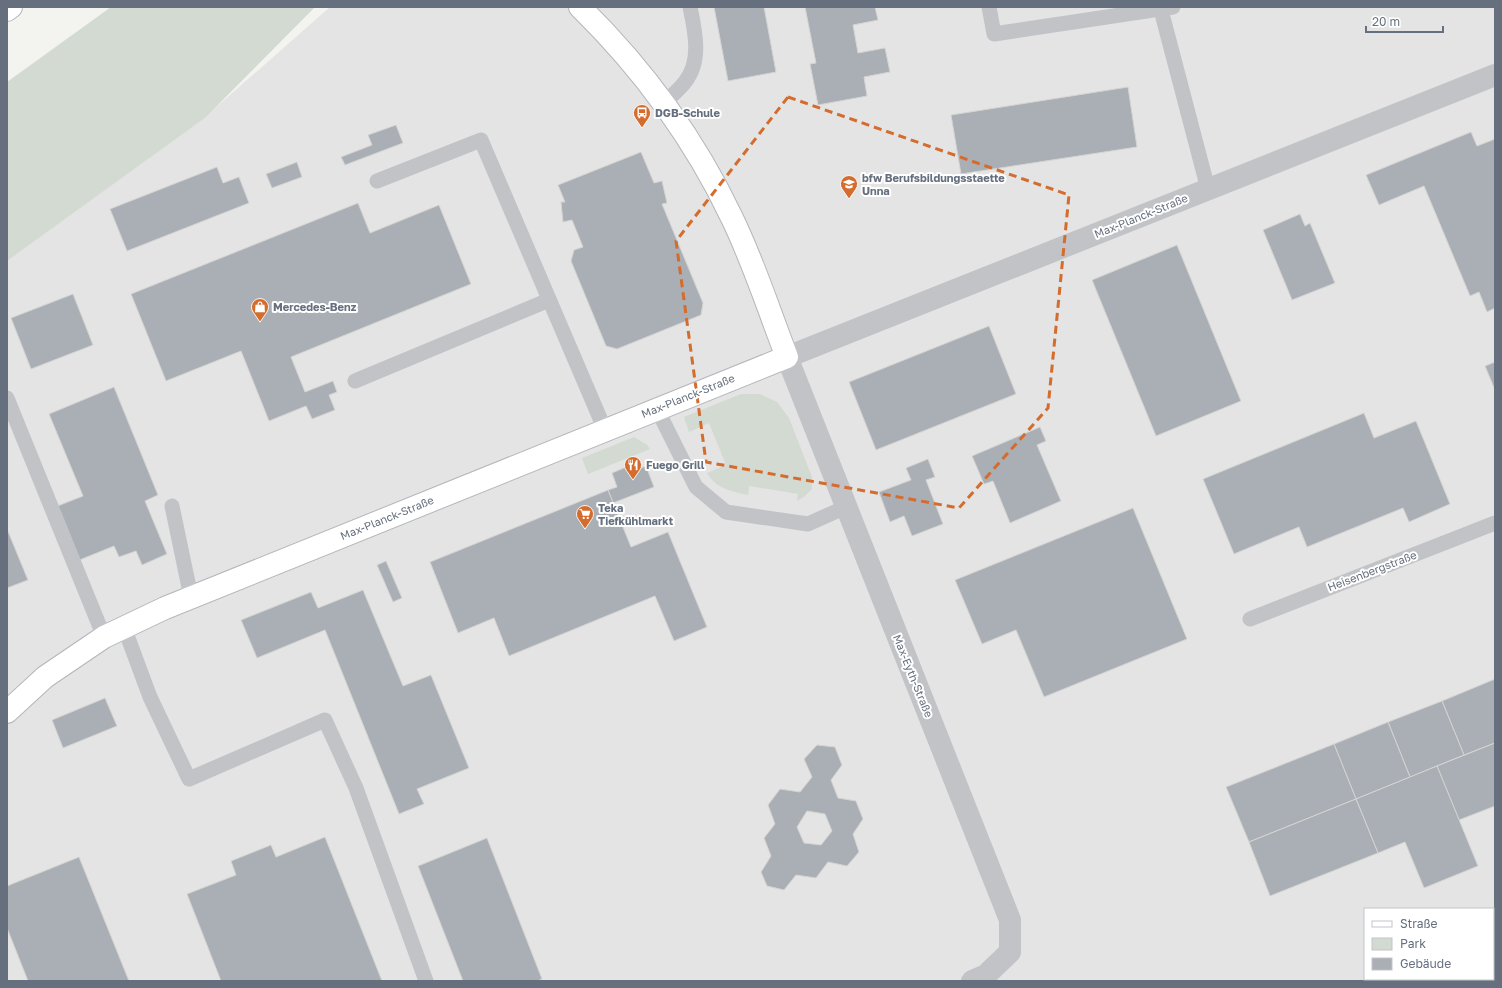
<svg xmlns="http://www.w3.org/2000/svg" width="1502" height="988" font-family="'Golos Text',sans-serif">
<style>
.built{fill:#e3e4e3;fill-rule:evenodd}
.green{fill:#d3dad1}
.building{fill:#aaafb5;stroke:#d4d4d2;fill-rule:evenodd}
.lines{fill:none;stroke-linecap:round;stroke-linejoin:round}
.secondary-casing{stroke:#b3b6bb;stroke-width:24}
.primary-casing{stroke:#b4b6ba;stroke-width:24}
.service{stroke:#c1c3c7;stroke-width:15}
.minor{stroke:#c1c3c7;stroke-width:22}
.secondary{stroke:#fff;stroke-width:22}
.primary{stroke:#fff;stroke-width:22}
.marked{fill:none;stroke:#d46c2e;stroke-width:3;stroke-dasharray:8 5;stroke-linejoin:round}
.labels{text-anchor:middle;stroke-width:4;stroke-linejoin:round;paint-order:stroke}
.poi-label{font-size:11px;font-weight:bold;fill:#656f7e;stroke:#fff;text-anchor:start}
.street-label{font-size:11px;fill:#656f7e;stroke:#fff}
</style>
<rect width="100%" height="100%" fill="#f3f3ef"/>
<path class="built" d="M330,7h1165v974h-1488v-720l198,-144zM1365,909h128v70h-128z"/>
<g class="green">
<path d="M111,7h204l-109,110 -199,144v-179z"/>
<path d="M741,394h19l17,8 12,16 23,59v12l-7,7 -8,5 1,-7 -49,-8 -1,9c-18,-4 -31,-6 -41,-22l19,-8 -17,-42 -20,9 -5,-15z"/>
<path d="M634,437l13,8 3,4 -62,25 -6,-16z"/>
</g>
<g class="building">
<path d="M714,7h50l12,65 -48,9z"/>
<path d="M805,7h70l3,13 -25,5 5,28 27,-5 5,24 -26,5 3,19 -49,9 -8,-41 6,-1z"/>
<path d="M1128,87l9,60 -176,27 -10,-59z"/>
<path d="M396,125l7,18 -58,22 -4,-8 31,-12 -4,-10z"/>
<path d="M1471,132l6,14 18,-7v169l-8,4 -8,-20 -9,4 -46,-110 -45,19 -13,-30z"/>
<path d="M641,152l13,31 8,-2 5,22 -5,1 41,99 -2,12 -84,34 -11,-3 -35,-85 3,-11 9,-3 -11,-27 -9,2 -2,-20h4l-7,-17z"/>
<path d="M297,162l5,15 -30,11 -6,-14z"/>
<path d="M217,167l6,16 16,-6 10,26 -122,48 -17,-42z"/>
<path d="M358,203l12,30 69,-28 32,79 -180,73 14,35 28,-11 4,11 -8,3 6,15 -23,9 -6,-13 -37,15 -28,-70 -75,30 -35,-87z"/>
<path d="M1300,214l5,12 5,-3 25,60 -43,17 -29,-70z"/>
<path d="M1177,245l64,156 -85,35 -64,-156z"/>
<path d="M73,294l20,51 -62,24 -20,-51z"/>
<path d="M989,326l27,68 -140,56 -27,-68z"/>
<path d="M1495,362v28l-10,-24z"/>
<path d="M114,387l44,108 -13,6 22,53 -25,11 -6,-14 -17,6 -5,-11 -37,15 -22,-54 28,-11 -34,-82z"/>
<path d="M1364,413l10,25 42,-17 34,83 -41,18 -6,-14 -96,39 -8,-20 -65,27 -31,-75z"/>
<path d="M1040,427l6,14 -9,4 24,56 -51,22 -17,-42 -9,3 -12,-28z"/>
<path d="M928,459l7,18 -9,3 17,44 -31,12 -8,-20 -14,6 -11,-30 32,-12 -5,-12z"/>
<path d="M638,462l3,6 5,-2 8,21 -41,16 -5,-13 9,-3 -5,-14z"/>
<path d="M608,490l23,57 37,-15 39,95 -33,14 -19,-45 -146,60 -15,-38 -36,15 -28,-71z"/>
<path d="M1133,508l54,131 -143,58 -28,-67 -34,14 -27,-64z"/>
<path d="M7,529l21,51 -21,8z"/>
<path d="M386,561l16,37 -9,4 -16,-37z"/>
<path d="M363,590l40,96 28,-11 38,93 -52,21 7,15 -25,10 -74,-184 -68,28 -16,-38 70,-28 7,16z"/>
<path d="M1495,679v64l-31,12 -22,-54z"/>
<path d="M105,698l12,28 -54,22 -11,-28z"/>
<path d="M1442,701l22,54 -54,22 -22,-55z"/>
<path d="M1388,722l22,55 -54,22 -22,-55z"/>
<path d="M1495,743v63l-36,14 -22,-54z"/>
<path d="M1334,744l22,55 -107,43 -23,-55z"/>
<path d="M817,745l18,2 7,18 -11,15 7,18 18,3 7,18 -10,15 6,18 -12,14 -19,-4 -12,16 -20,-3 -12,15 -17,-4 -6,-14 10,-16 -7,-18 11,-14 -7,-19 12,-16 20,3 12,-15 -8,-18zM807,811l18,3 7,17 -11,14 -17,-2 -7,-16z"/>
<path d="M1437,766l41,100 -54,22 -19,-46 -27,11 -22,-54z"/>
<path d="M1356,799l22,54 -108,43 -21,-54z"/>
<path d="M325,837l57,144h-161l-34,-87 49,-19 -5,-14 40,-16 5,12z"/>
<path d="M487,838l55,141 -5,2h-74l-45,-115z"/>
<path d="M79,857l50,124h-101l-21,-53v-42z"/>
</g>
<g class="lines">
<defs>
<path id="secondary" d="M7,712l38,-35 59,-40 61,-29 622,-251c-18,-46 -33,-94 -55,-139 -37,-78 -90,-150 -152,-211"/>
<path id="primary" d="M7,10l4,-3"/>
</defs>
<use href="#secondary" class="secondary-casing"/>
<use href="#primary" class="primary-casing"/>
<g class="service">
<path d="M989,7l5,27 179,-27"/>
<path d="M1161,10l47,179"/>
<path d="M663,104c7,-7 16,-14 22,-22 17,-21 10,-51 5,-75"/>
<path d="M377,181l104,-41 124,290"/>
<path d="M355,381l194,-81"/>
<path d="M7,398l97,239"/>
<path d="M657,409l39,78 30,25 82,12 38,-17"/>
<path d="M172,506l19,91"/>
<path d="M1250,619l245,-96"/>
<path d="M124,627l26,70 39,82 136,-59 31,68 70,193"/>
<path d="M1493,963l2,-1"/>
<path d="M1450,981l5,-2"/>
</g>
<path class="minor" d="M972,981l14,-6 24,-23v-32l-223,-563 708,-282"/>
<use href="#secondary" class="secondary"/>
<use href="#primary" class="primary"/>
</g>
<path class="marked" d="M788,97l281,98 -21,213 -89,100 -253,-46 -30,-221z"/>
<defs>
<symbol id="bus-pin" viewBox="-11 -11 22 30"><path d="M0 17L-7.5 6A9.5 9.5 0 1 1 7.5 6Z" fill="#d46c2e" stroke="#fff"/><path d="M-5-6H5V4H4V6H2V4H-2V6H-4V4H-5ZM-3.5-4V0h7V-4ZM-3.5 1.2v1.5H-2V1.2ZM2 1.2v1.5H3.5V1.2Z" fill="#fff"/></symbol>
<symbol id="university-pin" viewBox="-11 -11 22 30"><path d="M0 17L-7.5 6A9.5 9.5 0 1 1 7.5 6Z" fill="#d46c2e" stroke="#fff"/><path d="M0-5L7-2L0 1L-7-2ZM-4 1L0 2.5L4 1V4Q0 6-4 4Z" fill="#fff"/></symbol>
<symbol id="shop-pin" viewBox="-11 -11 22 30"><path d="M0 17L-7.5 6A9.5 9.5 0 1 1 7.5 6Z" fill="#d46c2e" stroke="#fff"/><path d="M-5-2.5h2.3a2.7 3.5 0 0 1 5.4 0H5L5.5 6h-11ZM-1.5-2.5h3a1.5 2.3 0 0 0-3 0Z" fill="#fff"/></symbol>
<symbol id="restaurant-pin" viewBox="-11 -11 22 30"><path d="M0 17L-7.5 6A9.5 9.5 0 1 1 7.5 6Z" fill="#d46c2e" stroke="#fff"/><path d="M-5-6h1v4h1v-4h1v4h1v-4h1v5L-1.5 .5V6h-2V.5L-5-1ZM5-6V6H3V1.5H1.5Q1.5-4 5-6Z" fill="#fff"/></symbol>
<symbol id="supermarket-pin" viewBox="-11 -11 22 30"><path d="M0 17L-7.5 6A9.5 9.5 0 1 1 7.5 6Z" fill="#d46c2e" stroke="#fff"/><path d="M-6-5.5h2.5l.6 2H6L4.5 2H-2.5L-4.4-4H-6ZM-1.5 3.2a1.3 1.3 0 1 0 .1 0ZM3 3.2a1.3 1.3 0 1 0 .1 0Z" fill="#fff"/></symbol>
</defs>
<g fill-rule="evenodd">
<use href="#bus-pin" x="632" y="103" width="20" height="27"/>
<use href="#university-pin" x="839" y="174" width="20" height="27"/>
<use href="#shop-pin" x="250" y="297" width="20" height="27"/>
<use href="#restaurant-pin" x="623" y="455" width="20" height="27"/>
<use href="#supermarket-pin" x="575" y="504" width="20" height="27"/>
</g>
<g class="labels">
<g class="poi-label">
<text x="655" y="117">DGB-Schule</text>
<text x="862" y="182">bfw Berufsbildungsstaette<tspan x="862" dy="13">Unna</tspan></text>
<text x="273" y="311">Mercedes-Benz</text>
<text x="646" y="469">Fuego Grill</text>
<text x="598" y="512">Teka<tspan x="598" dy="13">Tiefkühlmarkt</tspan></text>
</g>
<g class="street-label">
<text transform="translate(1141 216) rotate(-22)" y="4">Max-Planck-Straße</text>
<text transform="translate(688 396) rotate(-22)" y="4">Max-Planck-Straße</text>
<text transform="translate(387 518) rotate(-22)" y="4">Max-Planck-Straße</text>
<text transform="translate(1372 571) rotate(-21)" y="4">Heisenbergstraße</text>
<text transform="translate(913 676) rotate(68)" y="4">Max-Eyth-Straße</text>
</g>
</g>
<rect width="1502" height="988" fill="none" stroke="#656f7e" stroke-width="16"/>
<rect x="1364" y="908" width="130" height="72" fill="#ffffff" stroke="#c1c5cb"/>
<rect x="1372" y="921" width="20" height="6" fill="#ffffff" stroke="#c1c5cb"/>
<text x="1400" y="928" font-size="12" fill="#656f7e">Straße</text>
<rect x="1372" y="938" width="20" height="12" fill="#d3dad1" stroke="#c1c5cb"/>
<text x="1400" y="948" font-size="12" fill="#656f7e">Park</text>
<rect x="1372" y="958" width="20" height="12" fill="#aaafb5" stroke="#c1c5cb"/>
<text x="1400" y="968" font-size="12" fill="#656f7e">Gebäude</text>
<path d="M1366 26v6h77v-6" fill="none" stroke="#656f7e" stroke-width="2"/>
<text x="1372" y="26" font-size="12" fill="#656f7e" stroke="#ffffff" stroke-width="3" paint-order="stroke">20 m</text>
</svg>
